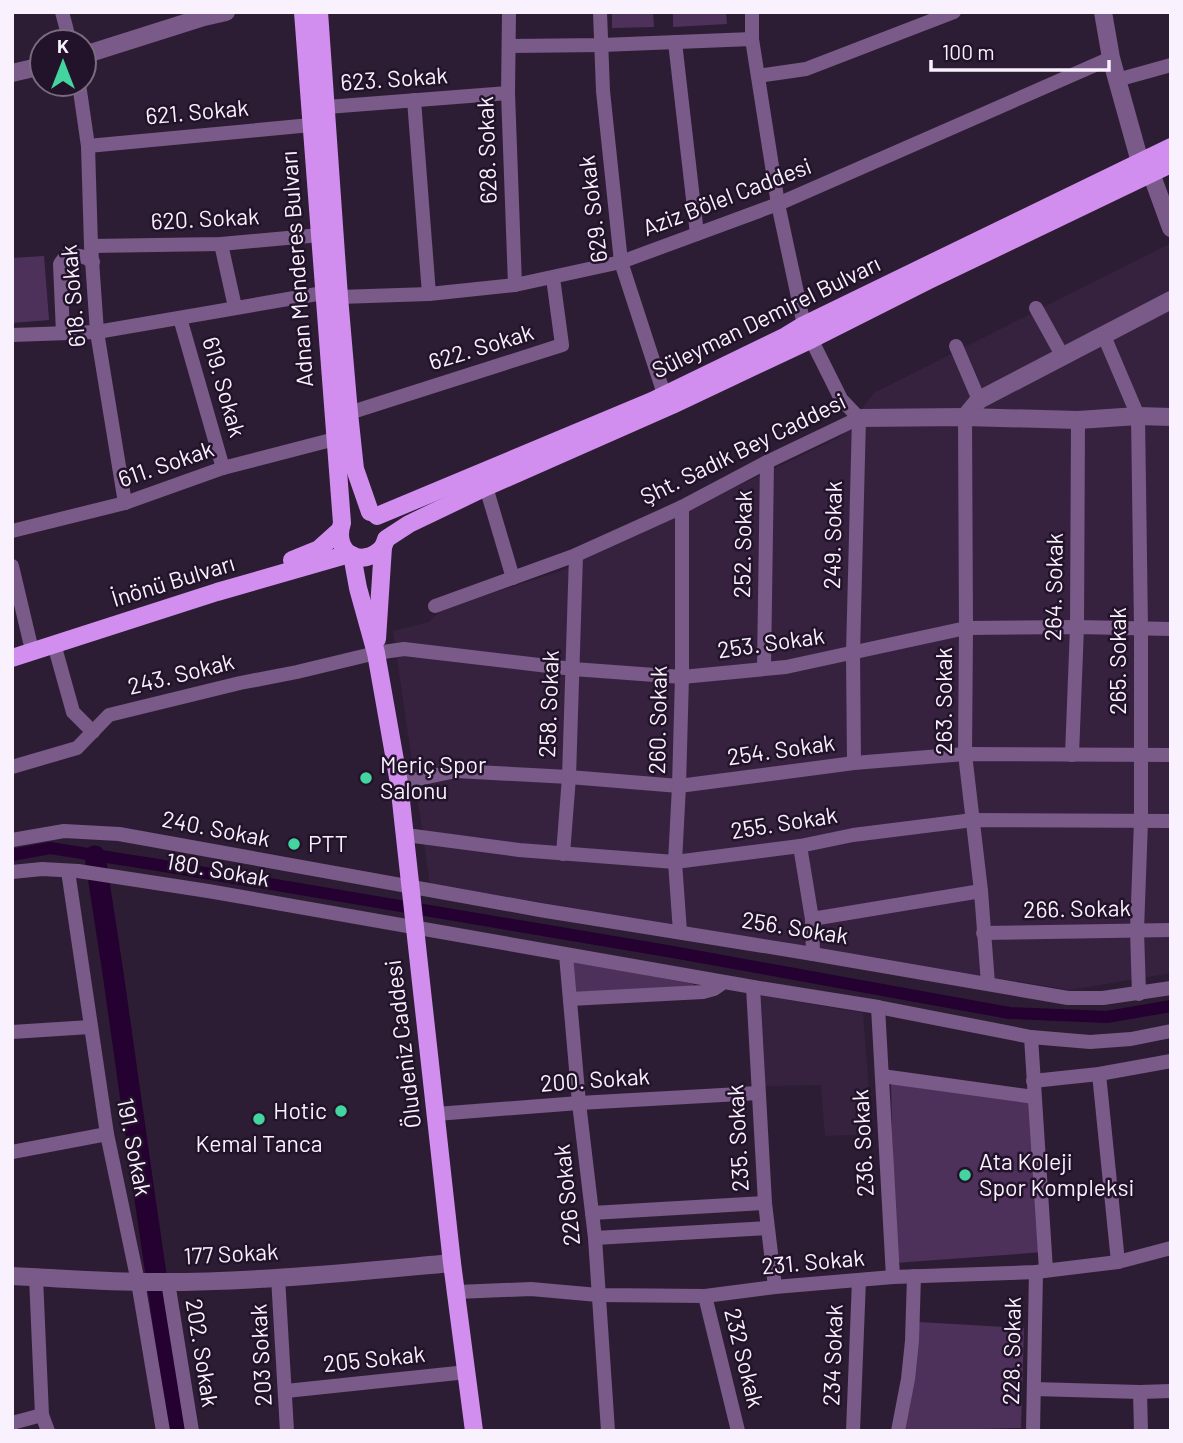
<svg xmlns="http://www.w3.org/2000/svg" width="1183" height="1443" font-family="Barlow,sans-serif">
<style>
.built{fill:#36223f}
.green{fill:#4e315b}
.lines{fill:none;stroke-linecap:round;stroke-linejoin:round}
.canal{stroke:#240131;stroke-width:12}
.river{stroke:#240131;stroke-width:21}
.minor{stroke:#7a5a88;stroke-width:14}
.tertiary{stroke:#7a5a88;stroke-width:18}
.primary{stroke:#d18eef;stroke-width:18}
.poi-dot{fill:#43d4a0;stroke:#23132a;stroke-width:2.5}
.labels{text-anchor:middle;stroke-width:5;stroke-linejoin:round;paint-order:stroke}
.street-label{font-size:23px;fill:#f9f1fe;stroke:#23132a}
.poi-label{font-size:23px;fill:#f9f1fe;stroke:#23132a;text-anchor:start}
</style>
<rect width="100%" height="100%" fill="#2d1d34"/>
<g class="built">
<path d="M1171,243v730l-101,17 -640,-106 -37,-253 36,-9 12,-12 120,-39 279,-134 34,-44z"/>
<path d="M758,995l105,18 9,121 -47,2 -4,-51 -59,1z"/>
</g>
<g class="green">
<path d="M612,12h41l1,15 -42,1z"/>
<path d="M673,12h53l1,12 -54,3z"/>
<path d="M44,256l5,64 -37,3v-65z"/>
<path d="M572,961l121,23 1,3 -119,5z"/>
<path d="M891,1083l140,15 13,154 -149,11z"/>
<path d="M918,1322l106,6 -3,100 -116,3z"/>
</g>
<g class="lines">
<path class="canal" d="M12,855l38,-7 108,17 515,87 336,61 98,4 64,-11"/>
<path class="river" d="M95,856l18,117 33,233 33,225"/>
<g class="minor">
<path d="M62,12l8,30"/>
<path d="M509,12l-1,81 7,192"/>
<path d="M600,12l3,79 18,171 43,132"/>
<path d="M752,12v27l26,165 26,121 37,74 18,19"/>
<path d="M675,42l22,192"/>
<path d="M510,46l92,-1 150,-6"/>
<path d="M758,76l48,-7 148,-57"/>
<path d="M1117,80l54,-15"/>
<path d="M79,84l9,62 3,100 6,86 28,171"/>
<path d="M414,100l15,194"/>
<path d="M327,107l181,-14"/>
<path d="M88,146l223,-21"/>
<path d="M221,244l14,63"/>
<path d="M91,246l130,-2 99,-9"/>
<path d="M339,297l90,-3 86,-9 106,-23 157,-58 333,-146"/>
<path d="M1036,308l26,47"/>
<path d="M180,318l43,150"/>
<path d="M63,333l-3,-69 5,-7c11,-3 19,-2 28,5"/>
<path d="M12,335l85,-3 226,-39"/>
<path d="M1104,336l34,80 3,213v192l-4,109 2,64"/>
<path d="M956,346l23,54"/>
<path d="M349,413l213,-68 -9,-67"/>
<path d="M965,417l1,211 -1,126 16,137 7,93"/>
<path d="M486,487l27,91"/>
<path d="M12,531l113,-28 98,-35 112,-29"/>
<path d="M12,566l18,76"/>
<path d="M435,606l141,-51 106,-48 85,-45 92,-44"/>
<path d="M54,644l19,68 20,20"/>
<path d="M764,668l3,-206"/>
<path d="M1072,755l5,-128 1,-207"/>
<path d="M854,763l-1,-110 6,-235"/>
<path d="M12,767l65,-19 32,-33 131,-32 57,-11 79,-19 28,-4 169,20 109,8 104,-10 180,-39 111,-1 94,2"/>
<path d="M399,783l57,-12 113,6 110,9 175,-23 111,-9 206,1"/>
<path d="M406,835l113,15 156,12 125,-16 53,-11 120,-15 198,1"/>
<path d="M12,840l52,-9 55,3 421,76 273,44 255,44h35l68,-10"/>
<path d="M800,846l12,73 1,35"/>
<path d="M563,854l6,-77 7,-222"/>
<path d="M68,871l39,263 31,148 25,149"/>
<path d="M12,872l30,-3 36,2 130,20 545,96 125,20 153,30 59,5 41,-3 40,-8"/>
<path d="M812,919l169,-28"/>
<path d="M680,932l-5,-70 4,-76 3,-109v-170"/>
<path d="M983,933l188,-3"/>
<path d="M566,955l13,148 16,135 13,193"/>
<path d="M753,987l12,216 10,84"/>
<path d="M570,999l133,-7 11,-3 10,-7"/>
<path d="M878,1007l15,270"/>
<path d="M12,1032l78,-5"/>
<path d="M1031,1037l15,233"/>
<path d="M1099,1074l19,188"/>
<path d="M882,1076l152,21"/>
<path d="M1033,1081l66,-7 72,-13"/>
<path d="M436,1114l143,-11 179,-10"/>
<path d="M12,1152l95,-18"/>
<path d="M592,1213l173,-10"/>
<path d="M595,1238l172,-10"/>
<path d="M36,1277l6,138 6,16"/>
<path d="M278,1277l9,154"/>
<path d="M168,1282l24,149"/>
<path d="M457,1292l74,-3 67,6 107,1 70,-9 118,-10 143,-5 82,-10 53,-14"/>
<path d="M705,1296l33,135"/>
<path d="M1034,1389l106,3 31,-1"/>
<path d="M286,1391l181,-19"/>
<path d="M1140,1392l1,39"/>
<path d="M12,1423l30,-8"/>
<path d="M853,1431l6,-151"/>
<path d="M898,1431l10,-52 4,-38 2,-65"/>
<path d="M1033,1431l3,-159"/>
</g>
<g class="tertiary">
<path d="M1103,12l8,46 29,104 11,11 20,55"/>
<path d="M84,55l120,-38 22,-5"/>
<path d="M12,73l30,-7"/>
<path d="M965,417l14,-17 192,-100"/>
<path d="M859,418l106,-1 113,3 60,-4 33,1"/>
<path d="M12,1276c46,2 92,6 138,6 100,1 203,-10 302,-19"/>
</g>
<g class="primary">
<path d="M303,12l39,511c-10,30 20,47 41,24"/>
<path d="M319,12l20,285 10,116 6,56 15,43"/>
<path d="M377,516l275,-115 134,-65 18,-11 367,-178"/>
<path d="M386,539l23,-15 77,-37 186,-82 140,-66 117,-59 242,-116"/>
<path d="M352,555l6,33 18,65 23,130 53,480 22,168"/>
<path d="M292,560l27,-11 20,-18"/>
<path d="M377,639l6,-92 2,-5"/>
<path d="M12,658l205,-66 132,-38"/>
</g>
</g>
<g class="poi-dot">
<circle cx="366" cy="778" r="7"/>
<circle cx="294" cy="844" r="7"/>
<circle cx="341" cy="1111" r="7"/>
<circle cx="259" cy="1119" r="7"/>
<circle cx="965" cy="1175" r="7"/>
</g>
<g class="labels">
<g class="street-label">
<text transform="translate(394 79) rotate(-4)" y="8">623. Sokak</text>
<text transform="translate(197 112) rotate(-5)" y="8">621. Sokak</text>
<text transform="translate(487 150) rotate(-92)" y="8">628. Sokak</text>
<text transform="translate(727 197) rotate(-21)" y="8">Aziz Bölel Caddesi</text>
<text transform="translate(593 209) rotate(-97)" y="8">629. Sokak</text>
<text transform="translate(205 219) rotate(-3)" y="8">620. Sokak</text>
<text transform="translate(297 269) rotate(-94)" y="8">Adnan Menderes Bulvarı</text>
<text transform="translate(73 296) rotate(-95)" y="8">618. Sokak</text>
<text transform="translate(766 317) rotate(-26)" y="8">Süleyman Demirel Bulvarı</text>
<text transform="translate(481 347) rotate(-17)" y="8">622. Sokak</text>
<text transform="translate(224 387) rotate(74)" y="8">619. Sokak</text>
<text transform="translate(743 449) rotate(-26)" y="8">Şht. Sadık Bey Caddesi</text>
<text transform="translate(166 464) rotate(-19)" y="8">611. Sokak</text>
<text transform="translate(833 535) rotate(-89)" y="8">249. Sokak</text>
<text transform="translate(743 544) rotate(-89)" y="8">252. Sokak</text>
<text transform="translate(173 581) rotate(-17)" y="8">İnönü Bulvarı</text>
<text transform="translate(1054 587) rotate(-89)" y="8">264. Sokak</text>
<text transform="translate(771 643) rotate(-8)" y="8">253. Sokak</text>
<text transform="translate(1118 661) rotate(-90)" y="8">265. Sokak</text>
<text transform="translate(181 674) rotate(-14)" y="8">243. Sokak</text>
<text transform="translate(944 701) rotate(-90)" y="8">263. Sokak</text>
<text transform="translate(549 704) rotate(-88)" y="8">258. Sokak</text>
<text transform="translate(658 720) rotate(-89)" y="8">260. Sokak</text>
<text transform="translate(781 750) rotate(-8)" y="8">254. Sokak</text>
<text transform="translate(784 823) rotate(-9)" y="8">255. Sokak</text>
<text transform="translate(216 829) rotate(11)" y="8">240. Sokak</text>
<text transform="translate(218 870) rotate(10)" y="8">180. Sokak</text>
<text transform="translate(1077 909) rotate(-1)" y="8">266. Sokak</text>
<text transform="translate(795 928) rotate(9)" y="8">256. Sokak</text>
<text transform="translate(403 1044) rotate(-97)" y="8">Öludeniz Caddesi</text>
<text transform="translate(595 1080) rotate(-4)" y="8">200. Sokak</text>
<text transform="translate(738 1138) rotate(-93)" y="8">235. Sokak</text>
<text transform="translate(863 1143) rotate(-93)" y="8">236. Sokak</text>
<text transform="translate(134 1147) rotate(79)" y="8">191. Sokak</text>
<text transform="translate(567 1195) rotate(-96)" y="8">226 Sokak</text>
<text transform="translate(231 1254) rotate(-3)" y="8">177 Sokak</text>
<text transform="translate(813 1262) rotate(-5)" y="8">231. Sokak</text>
<text transform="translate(1012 1351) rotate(-89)" y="8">228. Sokak</text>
<text transform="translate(202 1353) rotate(81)" y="8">202. Sokak</text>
<text transform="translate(261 1355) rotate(-93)" y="8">203 Sokak</text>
<text transform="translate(833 1355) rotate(-88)" y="8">234 Sokak</text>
<text transform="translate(744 1358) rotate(76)" y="8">232 Sokak</text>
<text transform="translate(374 1359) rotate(-6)" y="8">205 Sokak</text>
</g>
<g class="poi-label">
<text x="380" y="773">Meriç Spor<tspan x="380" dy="26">Salonu</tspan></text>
<text x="308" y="852">PTT</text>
<text x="327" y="1119" text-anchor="end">Hotic</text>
<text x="259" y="1152" text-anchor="middle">Kemal Tanca</text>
<text x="979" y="1170">Ata Koleji<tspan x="979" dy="26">Spor Kompleksi</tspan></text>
</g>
</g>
<rect width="1183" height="1443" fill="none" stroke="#f9f1fe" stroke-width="28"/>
<g transform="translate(63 63)"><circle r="33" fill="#23132a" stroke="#796c7f" stroke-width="2"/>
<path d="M0-5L12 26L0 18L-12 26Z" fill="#43d4a0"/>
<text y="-10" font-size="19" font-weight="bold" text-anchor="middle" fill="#f9f1fe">K</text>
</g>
<path d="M931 60v10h178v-10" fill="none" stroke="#f9f1fe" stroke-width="3.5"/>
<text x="942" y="60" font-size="21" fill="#f9f1fe" stroke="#23132a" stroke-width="5" paint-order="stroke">100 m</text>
</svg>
